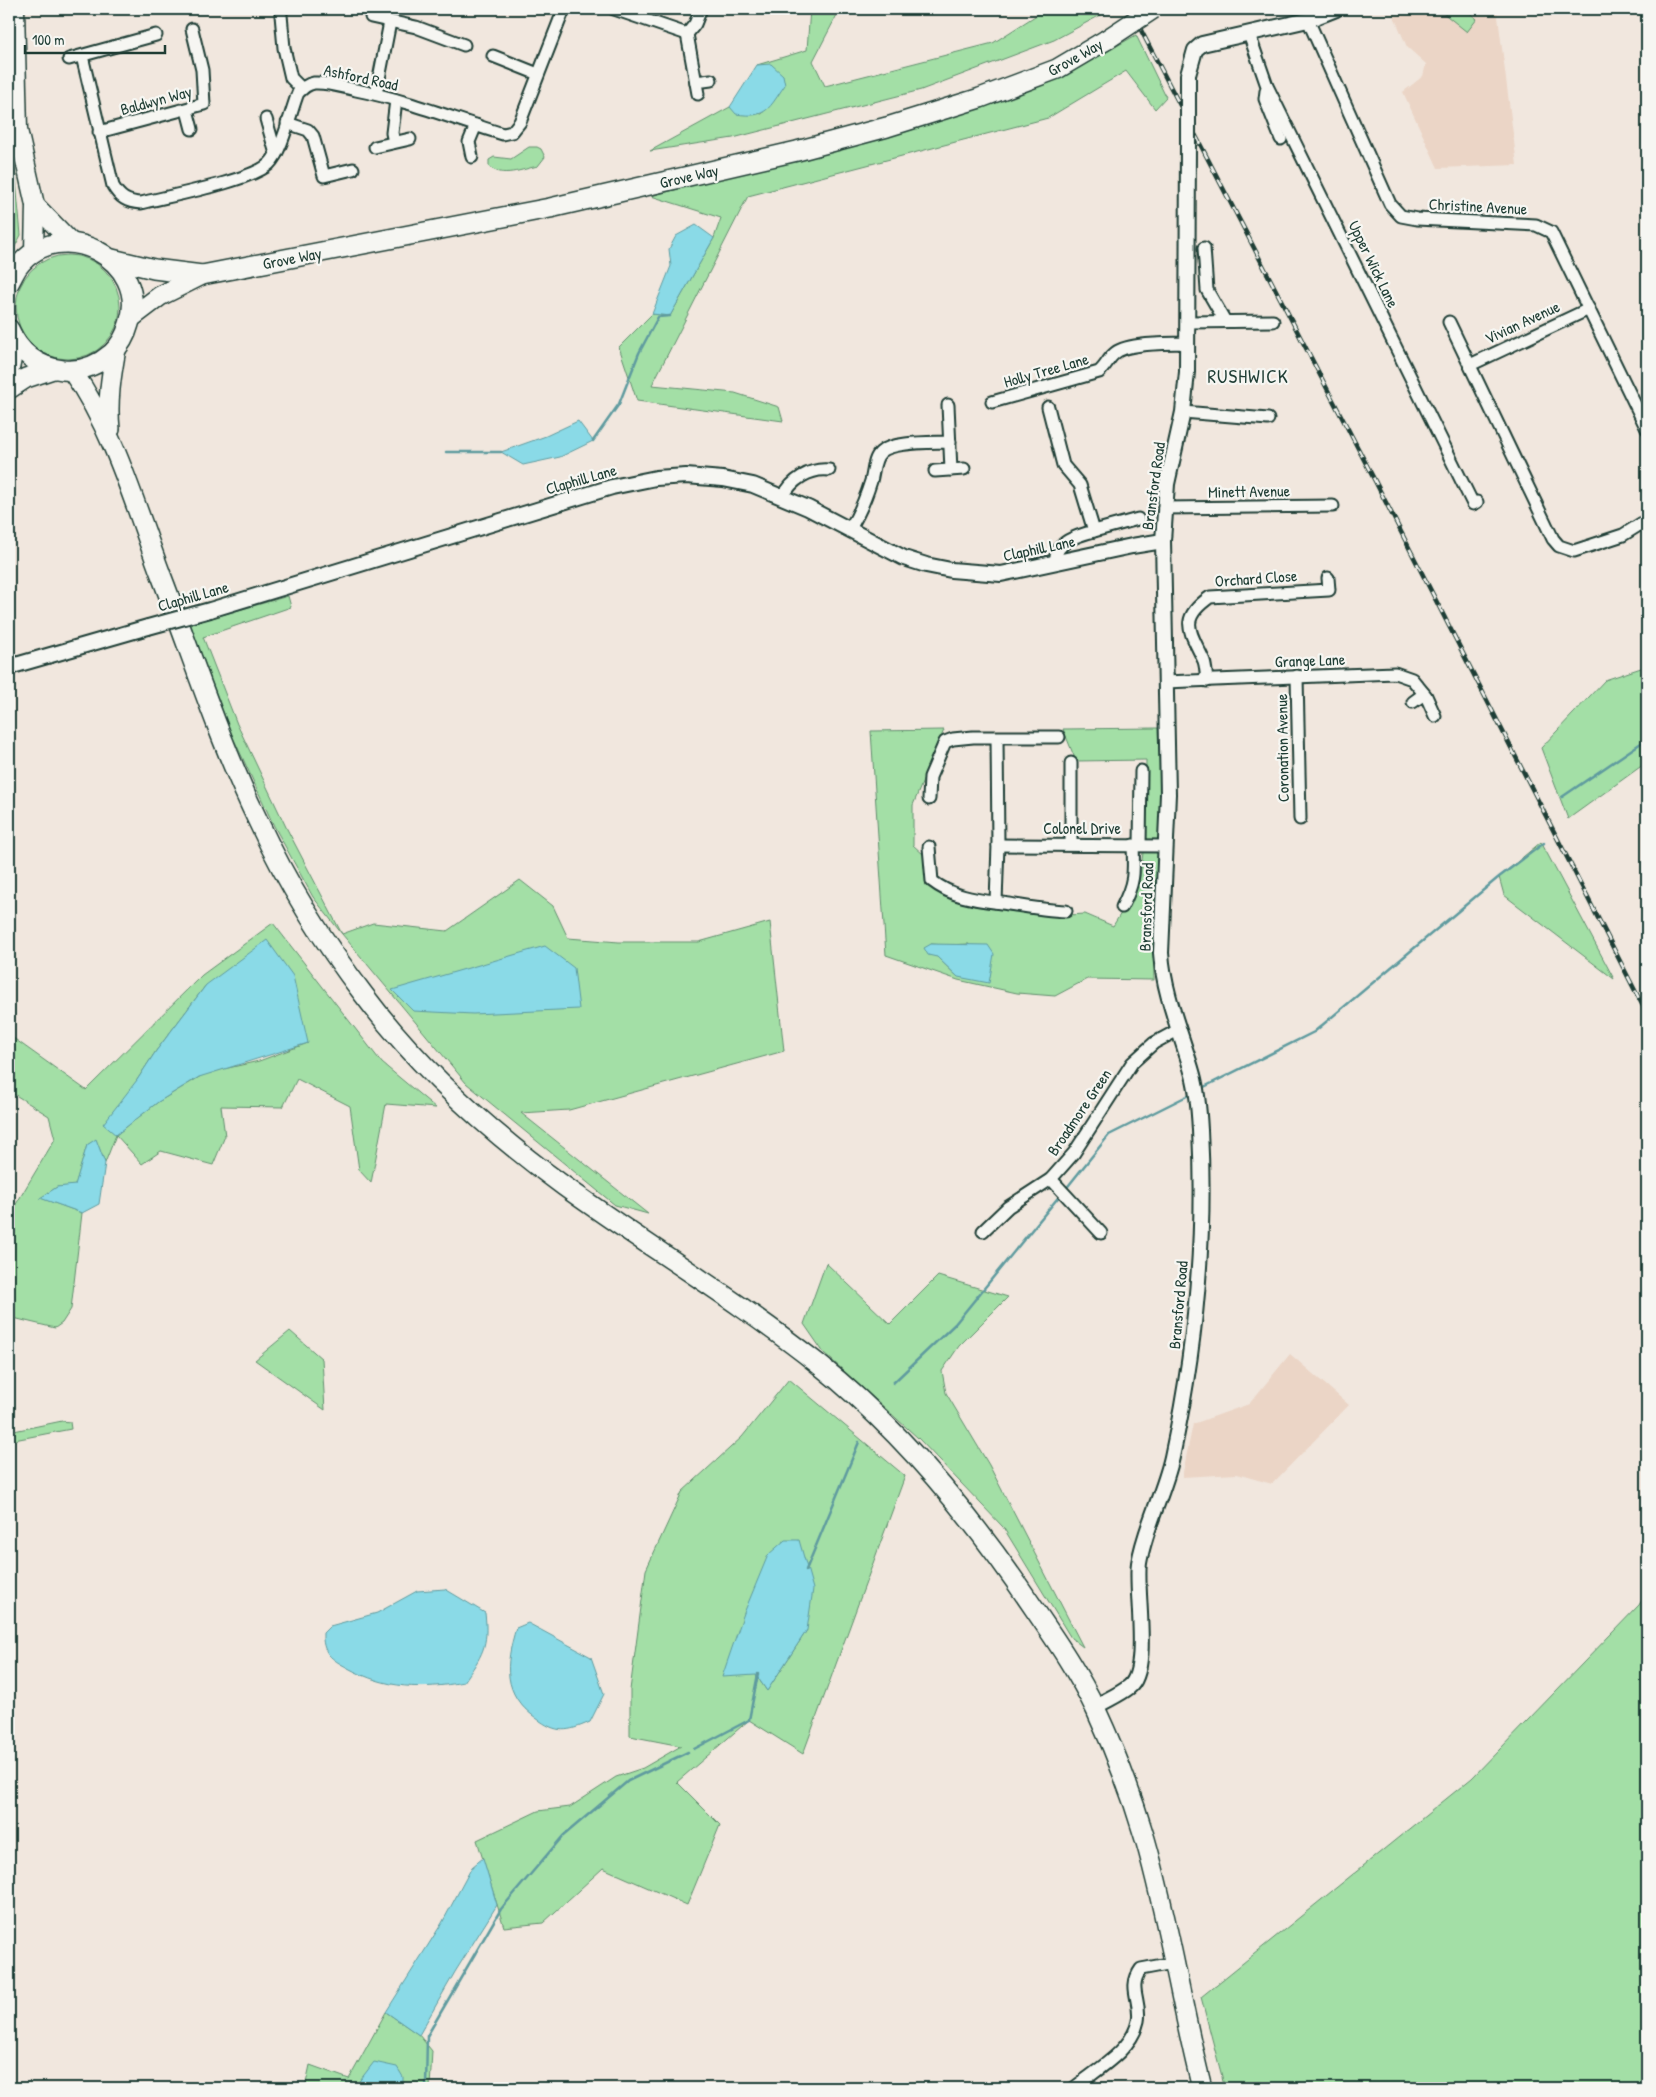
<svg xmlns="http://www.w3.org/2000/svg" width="1656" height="2097" font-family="'Patrick Hand',sans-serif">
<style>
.built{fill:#ebd5c6}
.green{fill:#a3dfa6;stroke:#618e6d;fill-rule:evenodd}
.water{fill:#8adae7;stroke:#5f9b9f}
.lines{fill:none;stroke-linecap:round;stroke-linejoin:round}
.stream{stroke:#5f9b9f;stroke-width:2.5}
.minor-casing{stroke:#1f3d34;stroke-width:15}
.tertiary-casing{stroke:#1f3d34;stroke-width:18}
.primary-casing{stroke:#1f3d34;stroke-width:21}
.trunk-casing{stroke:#1f3d34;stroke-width:22}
.minor{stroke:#f6f6f2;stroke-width:11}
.tertiary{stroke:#f6f6f2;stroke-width:14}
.primary{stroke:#f6f6f2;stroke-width:18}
.trunk{stroke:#f6f6f2;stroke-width:19}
.rail-casing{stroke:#1f3d34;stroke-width:4.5}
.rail{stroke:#f6f6f2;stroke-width:2.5;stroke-dasharray:8;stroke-linecap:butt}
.tertiary-bridge-casing{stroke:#1f3d34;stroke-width:18;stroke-linecap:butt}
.trunk-bridge-casing{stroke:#1f3d34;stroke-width:22;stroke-linecap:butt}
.tertiary-bridge{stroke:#f6f6f2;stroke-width:14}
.trunk-bridge{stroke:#f6f6f2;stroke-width:19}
.labels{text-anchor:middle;stroke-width:4.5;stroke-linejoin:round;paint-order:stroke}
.street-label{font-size:16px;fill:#1f3d34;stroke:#f6f6f2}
.quarter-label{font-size:19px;letter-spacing:1px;fill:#1f3d34;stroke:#f6f6f2}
</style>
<rect width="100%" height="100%" fill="#f1e7de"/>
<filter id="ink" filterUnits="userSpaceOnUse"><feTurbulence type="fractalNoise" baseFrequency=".02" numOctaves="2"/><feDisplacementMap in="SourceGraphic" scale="10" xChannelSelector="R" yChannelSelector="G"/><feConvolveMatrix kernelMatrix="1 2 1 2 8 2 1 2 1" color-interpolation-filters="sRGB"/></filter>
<g filter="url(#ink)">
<g class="built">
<path d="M1391,9h106l20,156 -79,3 -35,-76 20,-16 3,-12 -19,-17z"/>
<path d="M1290,1354l59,51 -77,79 -35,-10 -55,3 11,-53 56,-20z"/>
</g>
<g class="green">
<path d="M810,9h30l-27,52 12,25 168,-43 53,-34h66l-58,31 -133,50 -188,48 -83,13 80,-44 32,7 21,-39 -26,-10 50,-15z"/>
<path d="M1445,9h20l12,10 -10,13 -25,-20z"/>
<path d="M1136,35l30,62 -11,12 -29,-38 -78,47 -300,78 -96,189 83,8 44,14 4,14 -146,-20 -18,-54 33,-33 18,2 44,-78 7,-20 -70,-22 132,-34 209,-60 67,-23z"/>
<path d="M9,106l12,129 -12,23z"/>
<path d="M529,147h8l4,2 4,8 -7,9c-15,3 -37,13 -49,0v-6l5,-3 17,2z"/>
<circle cx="68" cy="307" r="52"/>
<path d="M288,596l3,11 -88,30 34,87 49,103 56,107 31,-11 74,8 73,-51 33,26 15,32 51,4h80l71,-20 14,129 -215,59 -48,3 127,101 -33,-9 -149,-122 -124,-149 -29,-37 -39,-71 -42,-91 -42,-111z"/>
<path d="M1647,666v96l-79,57 -27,-71 64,-68z"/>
<path d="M1158,728l3,63 -8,147 1,42 -67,-1 -32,17 -38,-3 -59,-13 -72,-25 -15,-224 73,-1 -31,75v40l11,10 2,30 48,21 79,10 32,-2 28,12 26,-42 6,-47 1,-77 -70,1 -13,-32zM931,944l14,1 24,-1 -11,33 -21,-20z"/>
<path d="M1541,842l73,137 -110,-84 -5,-18z"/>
<path d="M273,923l109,140 54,45 -50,-4 -15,79 -12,-13 -9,-64 -53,-27 -14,28 -62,-1 4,30 -12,29 -52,-14 -19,13 -26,-29 -11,28 -9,-23 -9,5 -12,41 -18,1 -16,11 41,15 -11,96 -9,14 -7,5 -46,-11v-101l46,-77 -6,-23 -40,-25v-56l77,55 116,-115zM206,985l102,58 -49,18 -53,12 -48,29 -42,33 21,-55 19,-29z"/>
<path d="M826,1263l64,61 48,-48 70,21 -49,49 -17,25 4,22 43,72 94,182 -12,-9 -68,-111 -85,-89 -94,-85 -20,-29z"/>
<path d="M290,1331l32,28 3,51 -70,-50z"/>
<path d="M789,1379l116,97 -102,278 -54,-34 -72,62 43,43 -33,80 -84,-37 -60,55 -39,4 -27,-87 61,-29 32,-4 46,-30 27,-9 38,-22 -51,-10v-46l16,-120 36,-78 60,-55zM807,1630l-40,61 -11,-16z"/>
<path d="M62,1421l8,1 1,7 -62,12v-9z"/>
<path d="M1647,1592v496h-422l-24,-91 271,-219 167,-173z"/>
<path d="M386,2012l33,23 13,16 -2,37h-125l5,-23 39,14z"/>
</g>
<g class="water">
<path d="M771,64l12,11 2,10c-16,23 -18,34 -49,29l-6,-7 27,-42z"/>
<path d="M696,225l18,13 -44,78 -18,-2 19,-48 -2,-17 7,-13z"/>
<path d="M578,421l15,20 -33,16 -37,8 -22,-13 45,-16z"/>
<path d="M267,940l26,36 15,67 -109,34 -41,25 -42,33 -13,-11 34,-44 19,-29 50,-66z"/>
<path d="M931,944l57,1 6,9 -5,29 -31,-6 -21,-20 -9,-2 -4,-7z"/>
<path d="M545,946l29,22 5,41 -106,5 -60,-3 -21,-21z"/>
<path d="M96,1139l9,24 -6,41 -17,9 -42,-15 17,-11 18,-2 12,-40z"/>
<path d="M785,1540h14l14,49 -6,41 -40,61 -11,-16 -34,2 22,-64 24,-58z"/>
<path d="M445,1589l40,24c4,34 -3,42 -21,69 -42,8 -78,7 -116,-14 -17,-9 -26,-15 -25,-35l7,-7 47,-13 40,-22z"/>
<path d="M528,1623l63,34 13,37 -14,28c-23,10 -33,12 -54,-4 -34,-24 -31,-53 -20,-90z"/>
<path d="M483,1858l14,47 -42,67 -36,63 -33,-23 56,-89 30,-56z"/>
<path d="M374,2062l23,5 6,10v11h-49z"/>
</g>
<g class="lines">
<g class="stream">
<path d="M593,441l26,-37 20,-51 19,-36 12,-1"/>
<path d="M446,452h55"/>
<path d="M1562,797l85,-58"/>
<path d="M1200,1089l114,-57 185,-155 45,-34"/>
<path d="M1065,1190l44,-55 82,-41"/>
<path d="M893,1383l62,-59 106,-130"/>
<path d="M806,1570l53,-128"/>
<path d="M694,1749l55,-29 9,-46"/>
<path d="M426,2088l1,-52 74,-127 62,-73 65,-55 60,-29"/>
</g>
<defs>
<g id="minor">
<path d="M614,9l73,25"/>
<path d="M281,15l3,33 7,30 11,11"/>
<path d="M371,17l45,10 48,18"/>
<path d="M1308,20l82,184 11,12 16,3 119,6 15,7 96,197"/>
<path d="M687,34l11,60"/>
<path d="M687,34l8,-10 6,-15"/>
<path d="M1249,34l18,52 206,418 4,-2"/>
<path d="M82,56l31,130c7,12 14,16 28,17 28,-7 110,-22 128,-39 13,-12 22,-54 29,-71 5,-5 9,-9 16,-10 14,-1 28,4 42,7 50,10 98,29 147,44l9,-2 8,-10 44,-113"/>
<path d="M493,56l45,18"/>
<path d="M69,59l87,-24"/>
<path d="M696,82l15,-2"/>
<path d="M1266,91l-1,8 16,40"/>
<path d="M376,94l14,-72"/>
<path d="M187,110l5,19"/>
<path d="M266,119l10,35"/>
<path d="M287,123l21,7 5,6 11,40 29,-7"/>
<path d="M99,132l105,-28 -2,-34 -10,-41"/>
<path d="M394,142l-2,-9 4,-33"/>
<path d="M375,147l35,-8"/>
<path d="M472,157l-3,-15 7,-17"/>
<path d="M1204,248l3,42 18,31"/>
<path d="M1188,322l85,-1"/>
<path d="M1449,322l104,217 6,7 15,5 49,-16 24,-15"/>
<path d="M1470,365l119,-56"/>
<path d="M992,402l107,-30c7,-6 9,-13 15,-18 11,-12 57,-10 73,-11"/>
<path d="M948,405l3,65"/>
<path d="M1048,407l15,58 17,20 14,46c-15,4 -41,11 -38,31"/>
<path d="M1183,412l85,7"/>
<path d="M935,471l29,-2"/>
<path d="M783,497c8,-17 27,-29 46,-27"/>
<path d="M1164,508l169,-2"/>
<path d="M849,530c9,-14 17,-33 22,-49 3,-10 2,-22 10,-29 12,-11 53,-9 69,-10"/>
<path d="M1094,531l44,-12"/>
<path d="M1297,676l3,143"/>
<path d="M1207,681c-1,-7 -1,-14 -3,-20 -13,-29 -27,-41 6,-64l119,-7 -1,-12"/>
<path d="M1165,682l230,-9 17,6 14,17 9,20"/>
<path d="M1413,702l11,-8"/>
<path d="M1071,763v81"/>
<path d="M929,799l1,-22 15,-35 8,-3 20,-2h86"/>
<path d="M998,845l168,1"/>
<path d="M1140,845l1,-74"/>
<path d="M929,847l3,34c23,18 49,19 77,23 19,3 37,6 57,7"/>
<path d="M996,902l2,-57 -1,-107"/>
<path d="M1122,907c13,-25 12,-35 11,-62"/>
<path d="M1051,1179l50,54"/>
<path d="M983,1231l25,-24 43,-28 23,-26 58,-90 22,-20 24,-13"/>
<path d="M1074,2088c22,-18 58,-37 64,-67 4,-20 -11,-33 3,-52l32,-6"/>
</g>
<g id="tertiary">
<path d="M1188,75l7,-25 7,-6 106,-24 28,-11"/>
<path d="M210,610l402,-123 44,-9 30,-2 37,3 30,6 55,23 96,50 22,7 25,5 50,4 131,-28 31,-5"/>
<path d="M9,667l139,-40"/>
<path d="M1095,1707c11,-7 24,-12 34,-20 22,-17 6,-96 10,-124 6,-36 25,-70 33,-106 23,-107 34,-217 28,-327 -1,-18 -2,-37 -7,-55 -11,-40 -29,-79 -32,-122l7,-159 -5,-253 4,-57 16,-72 4,-40 1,-228"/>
</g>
<g id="primary">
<path d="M15,9l3,121 17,75 -1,47"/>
<path d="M35,205l37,38"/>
</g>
<g id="trunk">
<path d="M112,259l42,10 48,6"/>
<path d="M9,283c3,-5 6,-12 9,-16 42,-55 133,-7 111,57 -3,11 -8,21 -17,29 -14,12 -30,19 -49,17 -26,-3 -44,-18 -54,-41"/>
<path d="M131,318l29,-22 42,-21 348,-67 247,-57 90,-24 93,-29 77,-29 49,-29"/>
<path d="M9,371l6,-29"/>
<path d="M72,371c43,61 63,135 89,204 32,83 59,168 98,248 28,60 65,120 105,172 55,73 127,138 200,191 83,60 172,113 253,177 86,68 157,156 218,247 22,32 44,64 61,100 19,41 36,85 49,129 24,82 36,167 57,249"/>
<path d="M9,389l17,-11 27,-9"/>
<path d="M110,429c-3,-27 1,-53 6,-80"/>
</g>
</defs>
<use href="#minor" class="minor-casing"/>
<use href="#tertiary" class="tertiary-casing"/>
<use href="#primary" class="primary-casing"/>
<use href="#trunk" class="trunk-casing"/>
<use href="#minor" class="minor"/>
<use href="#tertiary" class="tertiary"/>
<use href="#primary" class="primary"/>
<use href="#trunk" class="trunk"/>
<defs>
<path id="rail" d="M1130,9l245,472 272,533"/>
</defs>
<use href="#rail" class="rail-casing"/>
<use href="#rail" class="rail"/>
<defs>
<g id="tertiary-bridge">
<path d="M1188,144v-69"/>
<path d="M148,627l62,-17"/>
</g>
<path id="trunk-bridge" d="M1106,40l47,-31"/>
</defs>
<use href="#tertiary-bridge" class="tertiary-bridge-casing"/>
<use href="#trunk-bridge" class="trunk-bridge-casing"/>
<use href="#tertiary-bridge" class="tertiary-bridge"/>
<use href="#trunk-bridge" class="trunk-bridge"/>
</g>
</g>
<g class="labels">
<g class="street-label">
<text transform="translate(1075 57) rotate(-29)" y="6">Grove Way</text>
<text transform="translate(361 77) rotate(12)" y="6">Ashford Road</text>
<text transform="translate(156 100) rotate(-15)" y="6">Baldwyn Way</text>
<text transform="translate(689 176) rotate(-13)" y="6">Grove Way</text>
<text transform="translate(1478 206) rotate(3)" y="6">Christine Avenue</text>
<text transform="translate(292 258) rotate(-11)" y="6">Grove Way</text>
<text transform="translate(1374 264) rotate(64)" y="6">Upper Wick Lane</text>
<text transform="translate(1522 322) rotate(-25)" y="6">Vivian Avenue</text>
<text transform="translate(1046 370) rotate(-16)" y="6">Holly Tree Lane</text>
<text transform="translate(581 479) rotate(-16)" y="6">Claphill Lane</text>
<text transform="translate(1153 486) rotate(-82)" y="6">Bransford Road</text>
<text transform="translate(1249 491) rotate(-1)" y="6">Minett Avenue</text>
<text transform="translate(1039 548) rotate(-12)" y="6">Claphill Lane</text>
<text transform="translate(1256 578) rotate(-4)" y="6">Orchard Close</text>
<text transform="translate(193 596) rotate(-16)" y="6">Claphill Lane</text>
<text transform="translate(1310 660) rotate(-2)" y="6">Grange Lane</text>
<text transform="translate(1282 748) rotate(-91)" y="6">Coronation Avenue</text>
<text x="1082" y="834">Colonel Drive</text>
<text transform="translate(1146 907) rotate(-88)" y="6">Bransford Road</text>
<text transform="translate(1079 1112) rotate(-56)" y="6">Broadmore Green</text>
<text transform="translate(1178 1305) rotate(-85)" y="6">Bransford Road</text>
</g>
<g class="quarter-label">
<text x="1248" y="383">RUSHWICK</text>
</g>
</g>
<rect width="1656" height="2097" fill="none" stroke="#f6f6f2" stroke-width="30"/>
<rect x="15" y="15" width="1626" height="2067" fill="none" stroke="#1f3d34" stroke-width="2" filter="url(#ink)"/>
<path d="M25 45v8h140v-8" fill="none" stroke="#1f3d34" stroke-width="2.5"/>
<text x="32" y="45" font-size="15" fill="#1f3d34" stroke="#f6f6f2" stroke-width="4" paint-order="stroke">100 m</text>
</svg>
